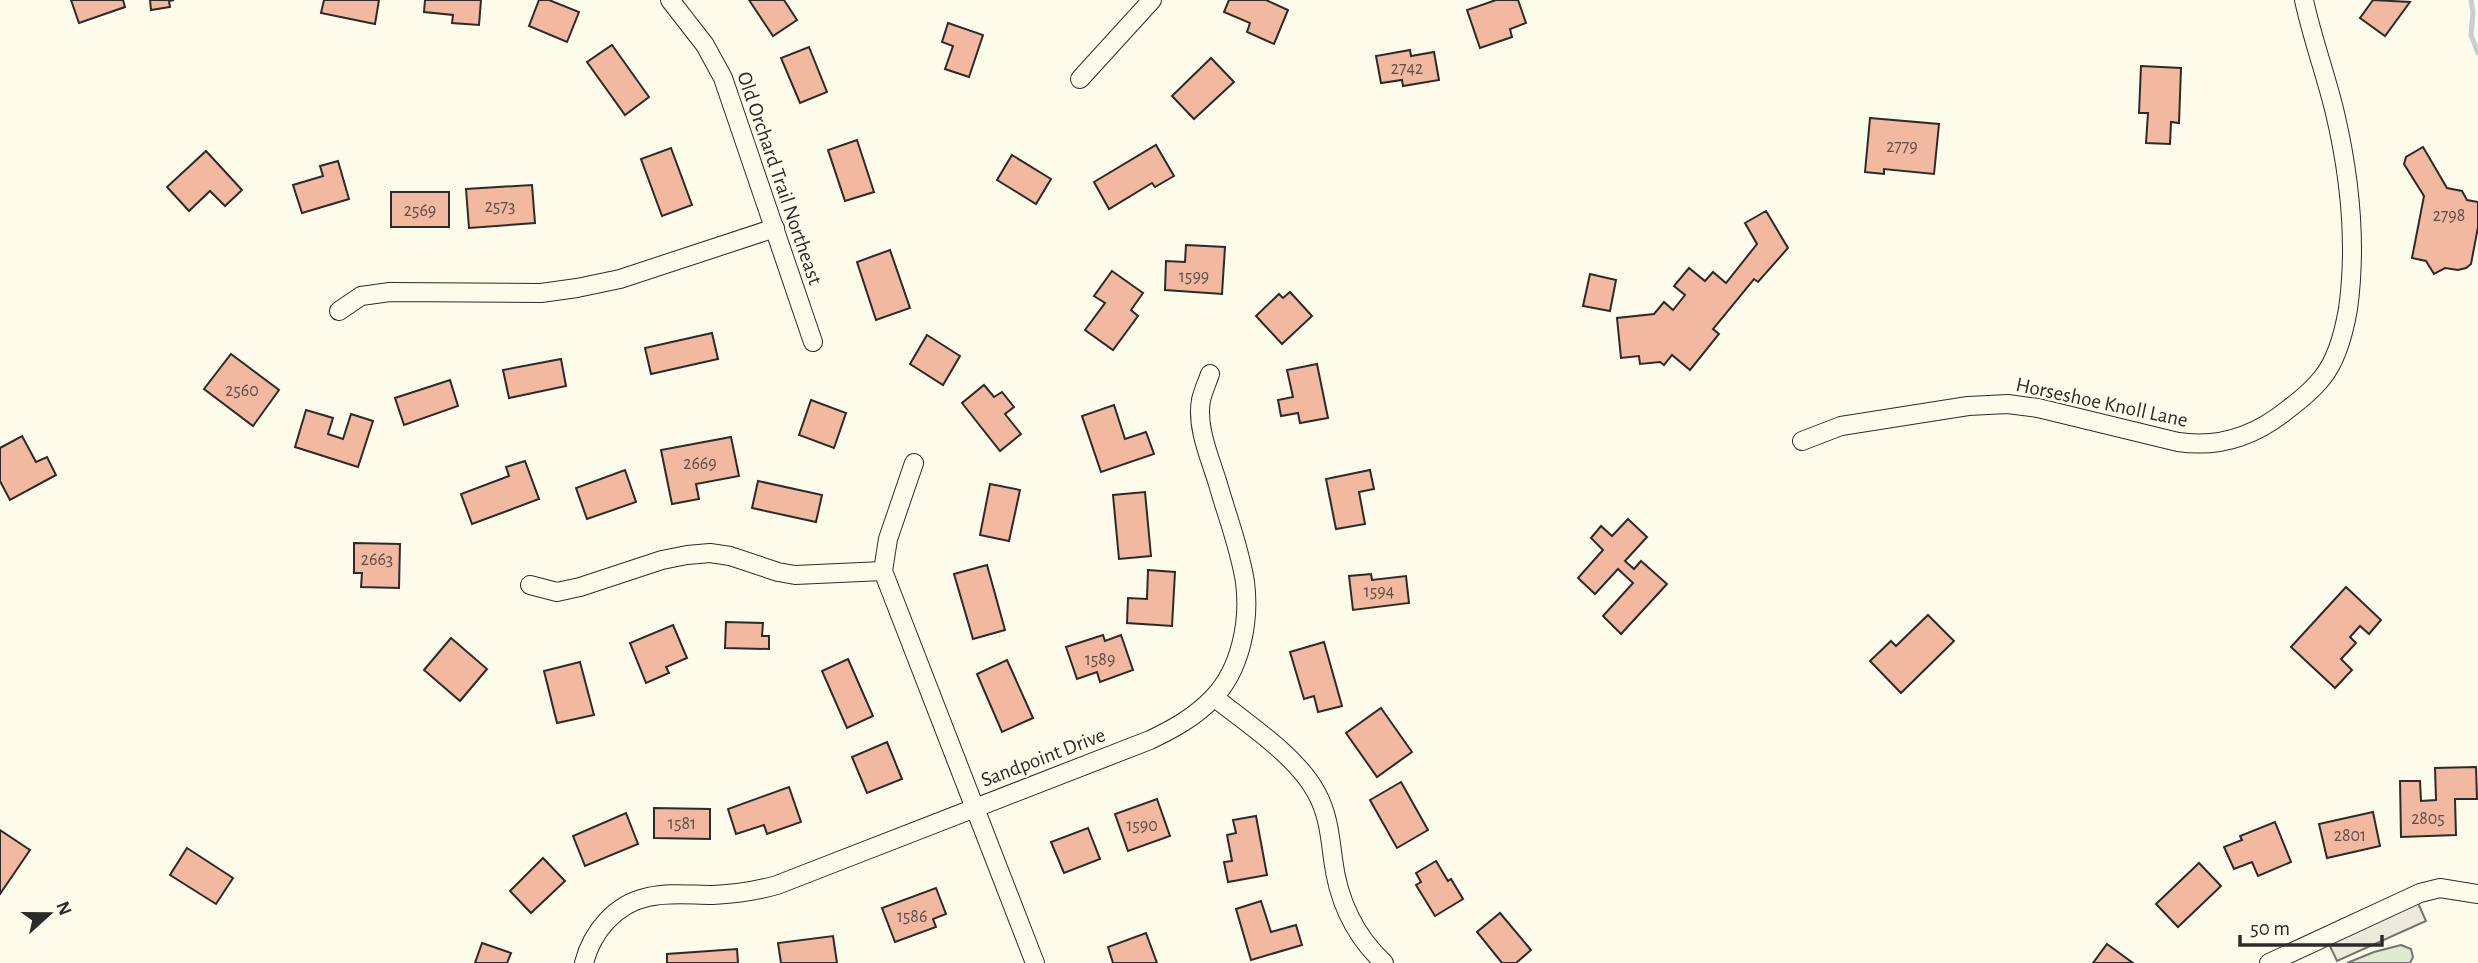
<svg xmlns="http://www.w3.org/2000/svg" width="2478" height="963" font-family="'Alegreya Sans',sans-serif">
<style>
.green{fill:#deebd1;stroke:#74746e;stroke-width:2}
.parking{fill:#eceadb;stroke:#74746e;stroke-width:2}
.lines{fill:none;stroke-linecap:round;stroke-linejoin:round}
.stream{stroke:#c7d0d0;stroke-width:5}
.building{fill:#f2b8a0;stroke:#2b2b2b;stroke-width:2}
.minor-casing{stroke:#2b2b2b;stroke-width:20}
.minor{stroke:#fdfbea;stroke-width:18}
.labels{text-anchor:middle;stroke-width:5;stroke-linejoin:round;paint-order:stroke}
.number-label{font-size:18px;fill:#5d4e48}
.street-label{font-size:21px;fill:#2b2b2b;stroke:#fdfbea}
</style>
<rect width="100%" height="100%" fill="#fdfbea"/>
<path class="green" d="M2401,945l10,4 2,8 -3,6h-63l27,-11z"/>
<path class="parking" d="M2418,903l8,18 -89,40 -8,-17z"/>
<g class="lines">
<path class="stream" d="M2471,0l2,12 -2,23 7,18"/>
</g>
<g class="building">
<path d="M71,0h52l2,7 -46,16z"/>
<path d="M150,0h24l-5,1 1,6 -19,3z"/>
<path d="M324,0h55l-4,24 -54,-11z"/>
<path d="M425,0h56l-2,25 -27,-2 1,-8 -29,-3z"/>
<path d="M539,0h10l30,12 -12,30 -38,-16z"/>
<path d="M749,0h35l13,20 -24,16z"/>
<path d="M1229,0h37l22,10 -14,34 -27,-12 3,-9 -26,-11z"/>
<path d="M1496,0h22l8,23 -16,6 2,8 -32,11 -13,-38z"/>
<path d="M2373,0l37,2 -25,34 -25,-18z"/>
<path d="M948,23l35,12 -14,42 -24,-8 8,-23 -11,-4z"/>
<path d="M612,45l37,52 -24,18 -38,-53z"/>
<path d="M809,47l18,45 -27,11 -19,-45z"/>
<path d="M1410,50l1,6 23,-4 5,28 -36,6 -1,-6 -21,3 -5,-27z"/>
<path d="M1211,58l23,24 -40,37 -22,-23z"/>
<path d="M2141,66l40,2 -2,55 -8,-1 -1,22 -24,-1 2,-30h-9z"/>
<path d="M1870,118l69,6 -5,50 -50,-5v5l-19,-2z"/>
<path d="M857,140l17,52 -29,9 -17,-51z"/>
<path d="M1156,145l18,31 -19,11 -3,-4 -43,26 -15,-27z"/>
<path d="M2423,147l24,41 15,3 5,9 11,2v25l-7,37 -5,4 -8,2 -13,-2 -11,6 -8,-13 -14,-3 12,-62 -20,-32 2,-7z"/>
<path d="M671,148l21,57 -30,11 -21,-57z"/>
<path d="M206,151l36,39 -17,16 -15,-15 -21,20 -22,-24z"/>
<path d="M1012,155l39,24 -15,25 -39,-24z"/>
<path d="M338,161l11,38 -47,14 -9,-28 30,-9 -3,-10z"/>
<path d="M532,185l3,38 -66,5 -3,-39z"/>
<rect x="391" y="192" width="58" height="35"/>
<path d="M1766,211l22,37 -30,34 -4,-3 -41,50 6,5 -29,36 -18,-15 -8,10 -4,-3 -20,2 -1,-8 -18,2 -4,-40 37,-4 10,-12 9,8 12,-15 -11,-9 15,-18 16,13 8,-9 13,11 31,-39 -12,-21z"/>
<path d="M1186,245l39,2 -3,47 -57,-4 1,-29 19,1z"/>
<path d="M890,250l20,58 -34,12 -19,-58z"/>
<path d="M1112,271l31,22 -12,17 7,6 -25,34 -28,-20 20,-27 -11,-7z"/>
<path d="M1590,274l26,6 -6,31 -27,-5z"/>
<path d="M1290,292l22,24 -30,28 -26,-28 23,-22 4,4z"/>
<path d="M712,333l6,26 -67,15 -6,-26z"/>
<path d="M927,335l33,21 -17,29 -33,-21z"/>
<path d="M231,354l48,36 -26,36 -49,-37z"/>
<path d="M561,359l5,27 -57,12 -6,-28z"/>
<path d="M1317,364l11,54 -28,5 -2,-10 -17,3 -3,-16 15,-3 -6,-27z"/>
<path d="M450,380l8,26 -54,19 -9,-27z"/>
<path d="M984,385l10,12 8,-5 12,15 -9,7 16,20 -21,17 -38,-48z"/>
<path d="M811,400l35,13 -12,35 -35,-13z"/>
<path d="M1114,405l11,34 21,-7 8,22 -53,18 -19,-56z"/>
<path d="M306,410l27,8 -5,16 15,5 8,-25 22,7 -15,46 -63,-20z"/>
<path d="M22,436l14,26 11,-5 9,18 -46,25 -10,-19v-33z"/>
<path d="M731,437l8,39 -43,8 3,15 -27,5 -11,-54z"/>
<path d="M525,461l14,38 -67,25 -11,-30 48,-18 -3,-9z"/>
<path d="M625,470l11,32 -49,17 -11,-31z"/>
<path d="M1370,470l4,19 -15,3 6,32 -29,5 -10,-50z"/>
<path d="M758,481l64,14 -6,27 -64,-14z"/>
<path d="M990,484l30,6 -11,51 -29,-6z"/>
<path d="M1145,492l6,64 -32,3 -6,-64z"/>
<path d="M1628,519l19,18 -22,24 9,8 7,-8 26,23 -46,50 -18,-18 30,-33 -15,-14 -23,25 -17,-16 25,-28 -12,-12 10,-12 11,10z"/>
<path d="M354,543l46,1 -1,44 -38,-1 1,-14h-8z"/>
<path d="M987,565l18,65 -32,9 -19,-65z"/>
<path d="M1148,570l27,2 -3,54 -45,-3 1,-25 19,1z"/>
<path d="M1371,574l1,6 34,-4 3,27 -56,7 -4,-34z"/>
<path d="M2346,587l35,33 -12,14 -9,-8 -10,11 6,6 -15,16 11,11 -17,18 -44,-41z"/>
<path d="M1928,615l26,26 -53,52 -31,-32 21,-20 5,5z"/>
<path d="M726,622l37,1 -1,13h7v13l-44,-1z"/>
<path d="M673,625l14,33 -21,9 3,6 -23,10 -16,-40z"/>
<path d="M1103,635l2,6 16,-6 12,35 -33,12 -3,-10 -20,7 -11,-32z"/>
<path d="M451,638l36,31 -27,32 -36,-31z"/>
<path d="M1324,642l18,64 -24,6 -4,-16 -10,3 -14,-47z"/>
<path d="M848,659l25,57 -26,12 -25,-57z"/>
<path d="M1007,660l26,58 -31,14 -25,-58z"/>
<path d="M580,662l14,53 -37,8 -13,-52z"/>
<path d="M1381,708l31,44 -35,25 -31,-44z"/>
<path d="M887,742l15,37 -35,14 -15,-36z"/>
<path d="M2476,767l1,32h-22l1,36 -55,2 -1,-56h20l1,20 15,-1 -1,-32z"/>
<path d="M1401,782l27,48 -31,18 -27,-48z"/>
<path d="M789,787l12,35 -34,12 -3,-9 -28,9 -8,-25z"/>
<path d="M1157,799l13,37 -42,15 -13,-37z"/>
<path d="M654,808l56,1v30l-56,-1z"/>
<path d="M2373,812l7,34 -53,12 -8,-34z"/>
<path d="M626,813l12,31 -53,22 -12,-30z"/>
<path d="M1256,816l11,59 -39,7 -4,-20 8,-1 -5,-26 9,-2 -3,-13z"/>
<path d="M2275,822l16,40 -33,14 -6,-14 -18,7 -10,-22 18,-7 -2,-4z"/>
<path d="M1088,828l12,31 -36,14 -13,-31z"/>
<path d="M0,830l30,20 -30,44z"/>
<path d="M187,848l46,30 -17,26 -46,-29z"/>
<path d="M543,858l22,23 -34,32 -21,-22z"/>
<path d="M1436,861l12,20 3,-2 12,20 -28,17 -19,-31 5,-3 -5,-9z"/>
<path d="M2199,863l22,23 -43,41 -22,-23z"/>
<path d="M936,888l10,26 -13,5 3,8 -41,15 -13,-34z"/>
<path d="M1261,901l10,31 25,-7 6,20 -51,15 -15,-51z"/>
<path d="M1500,913l31,37 -15,13h-14l-25,-31z"/>
<path d="M1146,933l11,30h-44l-5,-16z"/>
<path d="M833,936l4,27h-56l-3,-20z"/>
<path d="M482,943l29,10 -4,10h-32z"/>
<path d="M2107,944l26,19h-40z"/>
<path d="M737,949l1,14h-71v-9z"/>
</g>
<g class="lines">
<defs>
<g id="minor">
<path d="M670,0l35,45 18,33 90,264"/>
<path d="M1080,79l72,-79"/>
<path d="M339,311l22,-15 29,-4 151,1 36,-5 43,-9 155,-51"/>
<path d="M1802,441l39,-15 127,-20 40,-2 30,4 140,34c40,6 77,-6 109,-32 12,-9 25,-19 35,-32 15,-18 22,-46 26,-69 9,-65 2,-132 -13,-196 -9,-38 -23,-75 -31,-113"/>
<path d="M914,463l-26,76 -5,32 152,392"/>
<path d="M530,585l27,7 23,-5 82,-27 25,-5 23,-2 20,3 48,16 17,3 88,-4"/>
<path d="M1214,697c33,27 82,58 102,95 12,21 14,44 17,67 5,41 21,76 51,104"/>
<path d="M584,963c8,-31 31,-59 64,-66 21,-5 44,-2 65,-2 22,-1 43,-4 64,-10l373,-145c23,-11 45,-23 63,-42 28,-29 37,-77 32,-116 -5,-33 -18,-66 -27,-98 -8,-26 -22,-57 -17,-84 2,-9 6,-17 9,-26"/>
<path d="M2269,963l151,-70 20,-5 38,6"/>
</g>
</defs>
<use href="#minor" class="minor-casing"/>
<use href="#minor" class="minor"/>
</g>
<g class="labels">
<g class="number-label">
<text x="1407" y="74">2742</text>
<text x="1902" y="152">2779</text>
<text x="500" y="212">2573</text>
<text x="420" y="216">2569</text>
<text x="2449" y="221">2798</text>
<text x="1194" y="282">1599</text>
<text x="242" y="396">2560</text>
<text x="700" y="469">2669</text>
<text x="377" y="565">2663</text>
<text x="1379" y="597">1594</text>
<text x="1100" y="665">1589</text>
<text x="2428" y="824">2805</text>
<text x="682" y="829">1581</text>
<text x="1142" y="831">1590</text>
<text x="2350" y="841">2801</text>
<text x="912" y="922">1586</text>
</g>
<g class="street-label">
<text transform="translate(780 178) rotate(71)" y="7">Old Orchard Trail Northeast</text>
<text transform="translate(2102 402) rotate(12)" y="7">Horseshoe Knoll Lane</text>
<text transform="translate(1043 757) rotate(-21)" y="7">Sandpoint Drive</text>
</g>
</g>
<g transform="translate(49 914) rotate(69)" stroke="#fdfbea" stroke-width="5" paint-order="stroke">
<path d="M0-5L12 26L0 18L-12 26Z" fill="#2b2b2b"/>
<text y="-10" font-size="19" font-weight="bold" text-anchor="middle" fill="#2b2b2b">N</text>
</g>
<path d="M2240 935v10h142v-10" fill="none" stroke="#2b2b2b" stroke-width="3.5"/>
<text x="2250" y="935" font-size="21" fill="#2b2b2b" stroke="#fdfbea" stroke-width="5" paint-order="stroke">50 m</text>
</svg>
